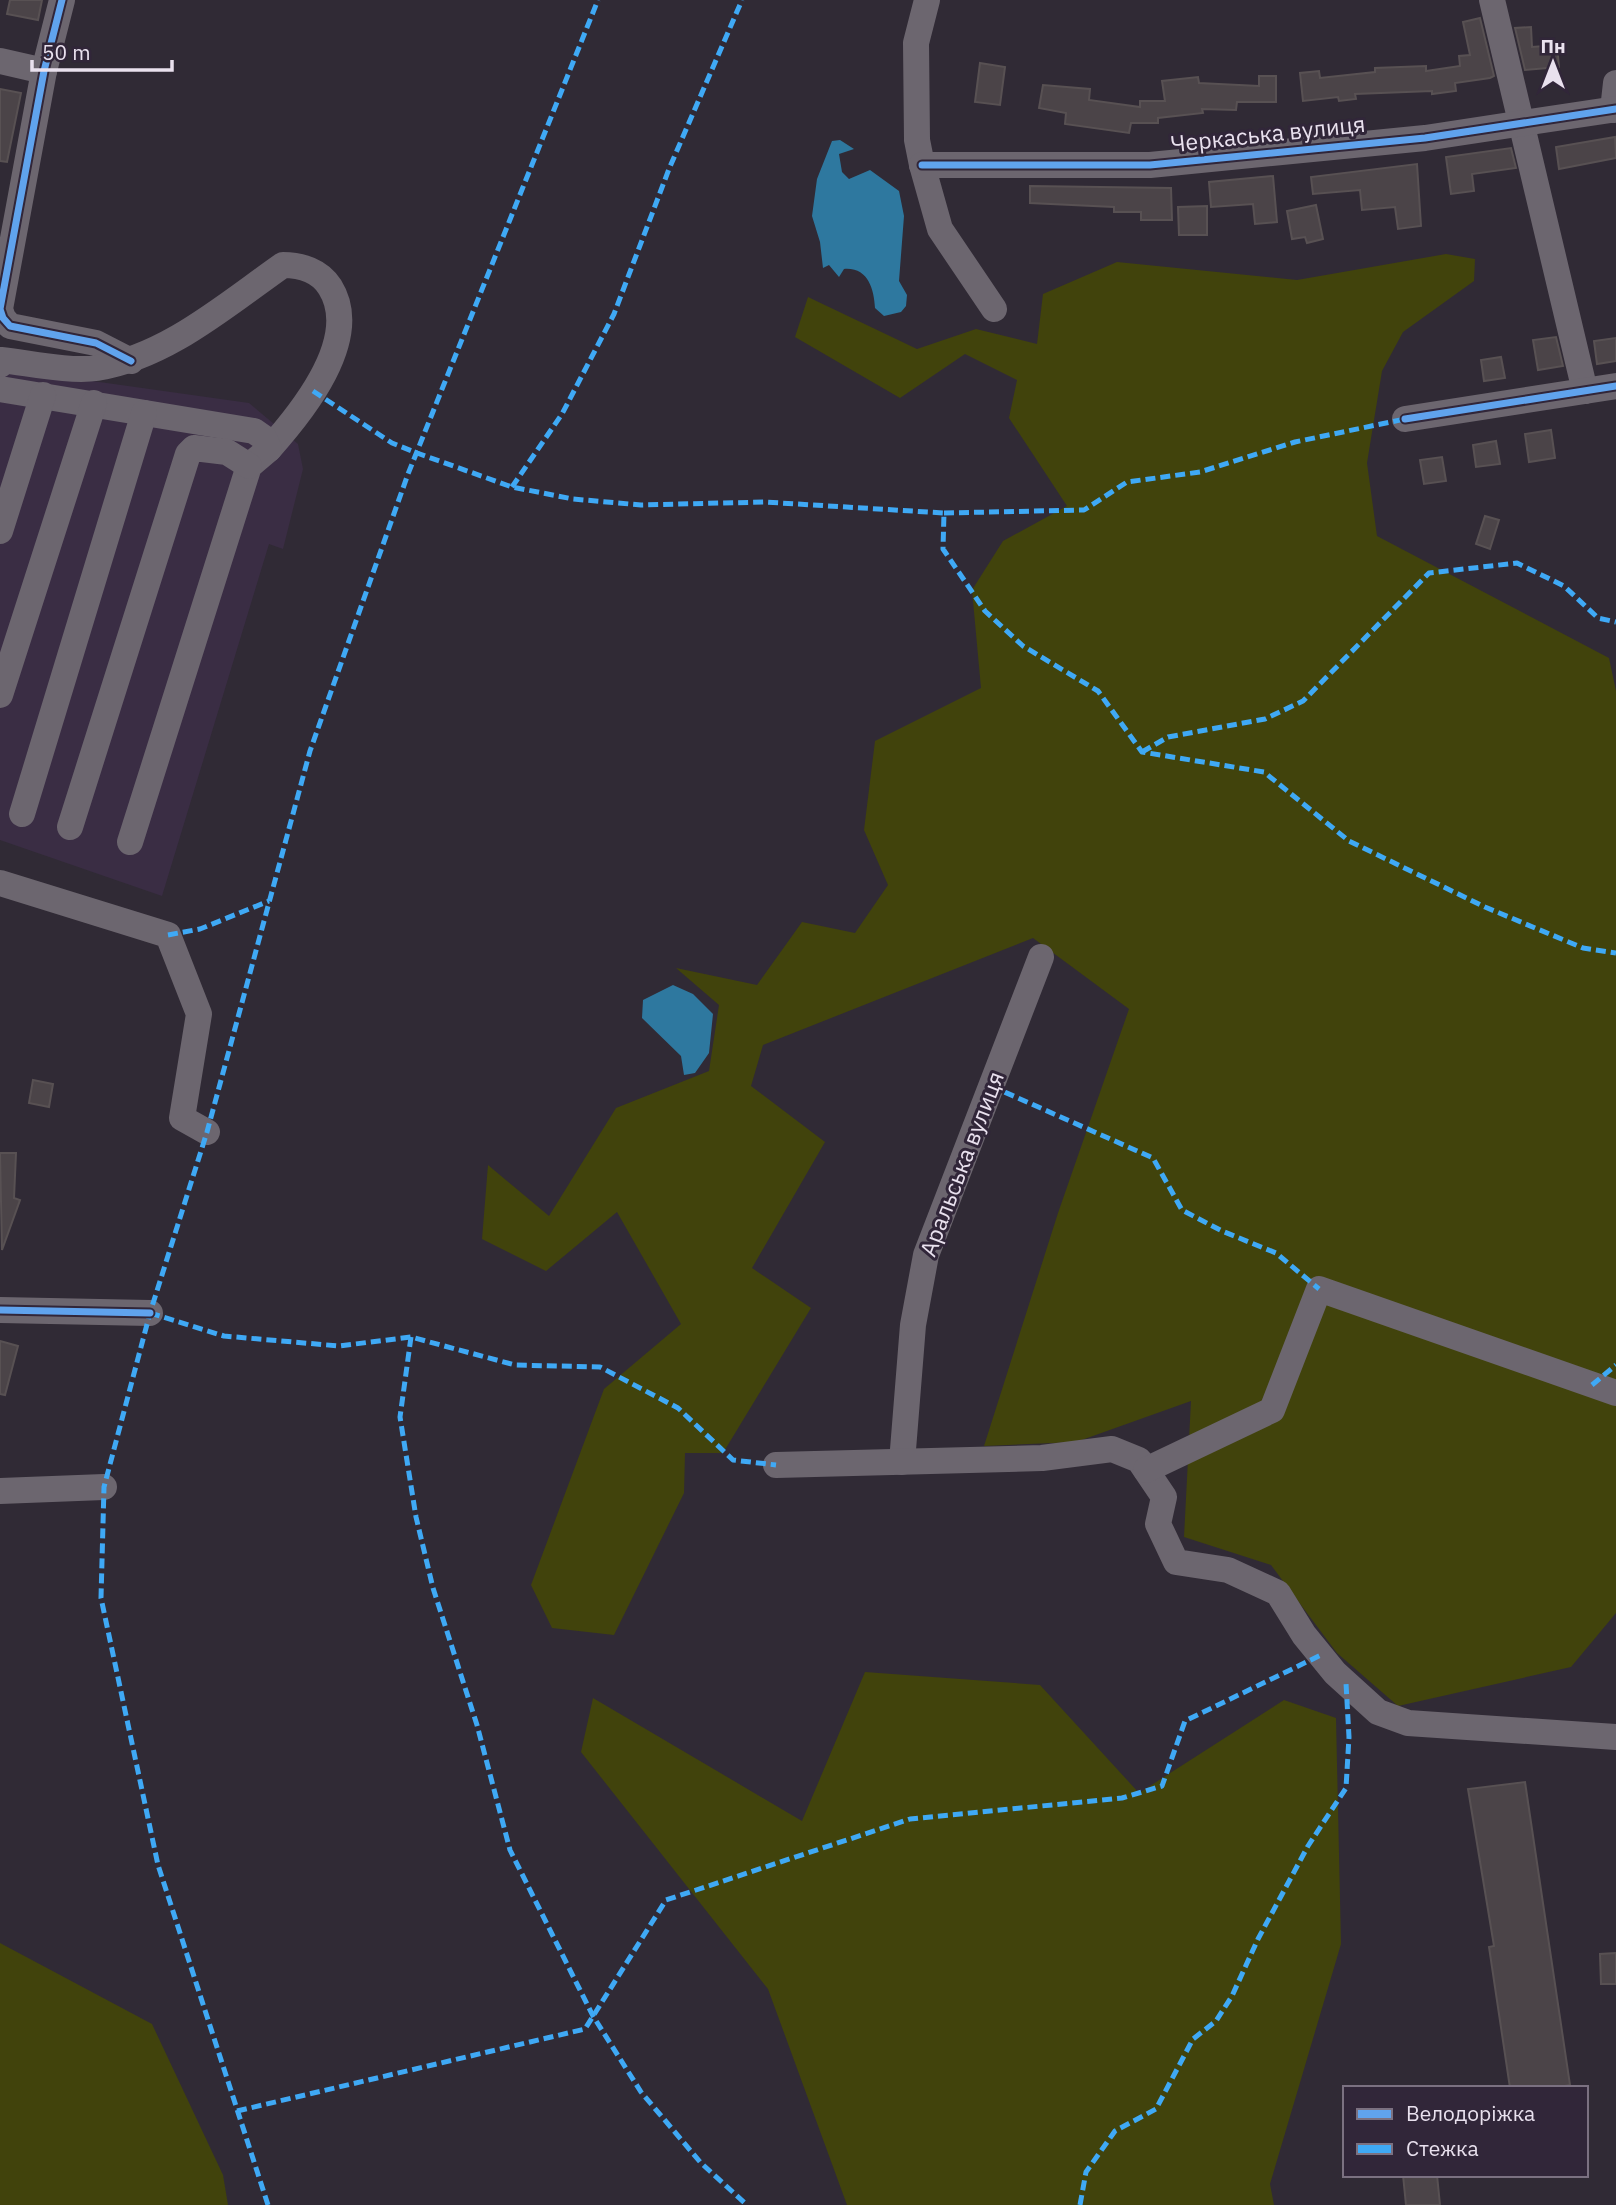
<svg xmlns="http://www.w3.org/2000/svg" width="1616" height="2205" font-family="'IBM Plex Sans',sans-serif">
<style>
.built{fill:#3a2d44}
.green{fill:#41430c}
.water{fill:#2e789f}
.building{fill:#4b4448;stroke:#585153;stroke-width:2}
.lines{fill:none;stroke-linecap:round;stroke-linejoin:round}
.minor{stroke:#6c666f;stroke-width:26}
.quiet{stroke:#3fa9f5;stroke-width:5;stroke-dasharray:10 5;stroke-linecap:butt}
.cycleway-casing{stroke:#312639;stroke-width:11}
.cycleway{stroke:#60a3ed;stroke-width:7}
.labels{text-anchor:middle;stroke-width:6;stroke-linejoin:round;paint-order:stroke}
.street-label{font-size:23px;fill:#e9e1ee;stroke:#312639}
</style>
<rect width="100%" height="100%" fill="#302a35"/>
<path class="built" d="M0,368l249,35 49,41 5,25 -20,80 -14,-5 -107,352 -162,-56z"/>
<g class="green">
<path d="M1446,254l29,5 -1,22 -71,51 -21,39 -15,92 10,73 232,122 7,33v922l-45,54 -173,39 -61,-53 -66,-88 -87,-28 7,-136 -115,41 -92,4 74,-233 71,-204 -96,-71 -270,107 -12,41 74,56 -73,126 59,40 -88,145h-38l-1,40 -70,142 -62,-7 -21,-43 73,-196 77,-65 -64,-112 -71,59 -64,-32 6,-74 61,51 67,-108 93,-37 10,-66 -43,-37 81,17 45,-63 53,11 33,-48 -24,-55 11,-89 106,-53 -9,-98 31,-49 64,-35 -58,-88 8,-38 -52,-26 -65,44 -105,-61 13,-40 109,52 59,-20 61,15 6,-50 74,-32 180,18z"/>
<path d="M865,1672l175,13 99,108 145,-93 52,18 5,226 -71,240 4,21h-427l-79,-216 -187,-237 12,-54 209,123z"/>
<path d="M0,1943l152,81 71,151 5,30h-228z"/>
</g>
<g class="water">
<path d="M840,140l14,9 -15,5 3,18 7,7 21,-9 29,21 5,25 -5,65 8,14 -1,11 -5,6 -17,4 -9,-8c-1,-19 -7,-41 -31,-39l-5,8 -10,-12 -6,3 -3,-26 -8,-26 5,-37 15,-38z"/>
<path d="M673,985l20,9 20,20 -4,39 -14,20 -11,2 -3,-19 -39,-38 1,-18z"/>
</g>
<g class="building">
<path d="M10,0h32l-4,20 -31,-6z"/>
<path d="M1480,18l14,58 -4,2 -35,5 1,8 -24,3v-3l-77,3 1,5 -17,2 -1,-4 -35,4 -3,-28 19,-2 1,7 55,-6v-4l51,-2v5l34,-5 -1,-10 11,-1 -7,-33z"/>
<path d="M1531,27l1,20 25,-2 2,22 -34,3 -10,-42z"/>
<path d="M980,63l25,4 -5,38 -25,-3z"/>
<path d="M1259,76h17v26h-39l-1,8 -34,-1 1,4 -45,5v5h-27l-2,10 -64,-9 1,-11 -27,-5 4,-23 47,4 -1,11 51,7v-6h25l-3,-20 36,-4 1,6 60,3z"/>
<path d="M0,89l21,4 -14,69 -7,-1z"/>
<path d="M1615,137l1,21 -57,11 -3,-22z"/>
<path d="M1511,148l5,20 -44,6 2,17 -23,3 -5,-37z"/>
<path d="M1417,164l4,62 -23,3 -3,-22 -33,3 -2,-20 -47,4 -2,-17z"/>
<path d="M1273,176l4,46 -22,2 -2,-20 -42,3 -2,-25z"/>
<path d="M1030,186l141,2 1,32h-31v-8h-27v-5l-84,-4z"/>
<path d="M1316,205l7,34 -16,4 -2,-6 -13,2 -5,-28z"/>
<path d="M1207,206v29h-28l-1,-28z"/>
<path d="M1556,337l7,29 -25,4 -5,-30z"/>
<path d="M1616,338v23l-19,3 -3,-23z"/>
<path d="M1501,357l4,21 -21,3 -3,-21z"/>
<path d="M1551,430l4,28 -26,4 -4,-28z"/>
<path d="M1496,441l4,23 -24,3 -3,-22z"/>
<path d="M1442,457l4,24 -22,3 -4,-24z"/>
<path d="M1485,516l14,4 -9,29 -14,-5z"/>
<path d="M33,1080l20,4 -4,23 -20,-4z"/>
<path d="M0,1153h16l-2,45 6,2 -18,50z"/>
<path d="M0,1341l18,5 -13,49 -5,-1z"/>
<path d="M1525,1782l45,303 -17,3h-43l-21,-141 5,-1 -26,-157z"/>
<path d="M1616,1953v31h-15l-1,-30z"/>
<path d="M1403,2175h34l3,30h-34z"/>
</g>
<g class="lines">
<g class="minor">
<path d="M62,0l-18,71 -44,238 3,9 7,8 86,17 35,18"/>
<path d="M927,0l-11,43 1,97 5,25 18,64 54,80"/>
<path d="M1492,0l93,391"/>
<path d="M0,61l44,10"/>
<path d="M1613,110l3,-27"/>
<path d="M922,165h228l275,-27 191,-29"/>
<path d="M0,365l1,-5c28,3 69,12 96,8 70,-11 130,-64 186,-103 18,0 37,6 47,22 32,51 -27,124 -61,162"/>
<path d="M0,389l254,42 10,7 5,11 -20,17 -119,376"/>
<path d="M1405,419l211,-33"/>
<path d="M0,531l43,-136"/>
<path d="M0,695l94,-292"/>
<path d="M22,814l122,-401"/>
<path d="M70,827l118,-373 6,-6 33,4 22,14"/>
<path d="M0,883l168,52 31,79 -17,104 25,14"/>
<path d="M0,1310l150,3"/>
<path d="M902,1462l11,-137 13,-70 115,-298"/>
<path d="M776,1465l266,-7 70,-9 27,11 25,37 -6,27 18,38 52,8 50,23 26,42 31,38 43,39 30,11 208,14"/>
<path d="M1146,1470l126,-60 47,-121 297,104"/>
<path d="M0,1491l104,-4"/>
</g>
<g class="quiet">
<path d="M313,391l79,52 25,10 95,34 61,12 68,6 123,-3 180,11 -1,36 42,62 38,35 75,45 44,61 122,20 85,69 136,66 98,41 33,5"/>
<path d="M512,487l50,-73 52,-100 55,-145 73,-169"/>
<path d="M944,513l140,-3 43,-28 73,-10 95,-30 110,-23"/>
<path d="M1142,752l26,-15 97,-18 38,-18 126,-128 88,-10 47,23 34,32 18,4"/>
<path d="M168,935l32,-6 69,-28"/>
<path d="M991,1086l162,72 29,52 40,21 54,22 43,36"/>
<path d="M150,1313l74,23 115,10 72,-9 104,28 85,2 78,41 55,52 43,5"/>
<path d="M411,1337l-11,80 16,100 17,71 44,137 33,125 83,166 48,76 60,71 46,42"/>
<path d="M1592,1385l24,-20"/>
<path d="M237,2111l348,-82 81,-129 244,-81 212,-21 40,-12 23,-65 136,-66"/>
<path d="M268,2205l-110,-340 -57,-267 3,-111 46,-174 57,-181 103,-381 98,-277 190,-474"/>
<path d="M1080,2205l6,-33 29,-41 41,-22 37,-70 23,-18 16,-25 26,-57 50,-93 38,-58 3,-51 -3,-54"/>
</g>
<defs>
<g id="cycleway">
<path d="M62,0l-18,71 -44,238 3,9 7,8 86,17 35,18"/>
<path d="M922,165h228l275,-27 191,-29"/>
<path d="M1405,419l211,-33"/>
<path d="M0,1310l150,3"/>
</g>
</defs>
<use href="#cycleway" class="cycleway-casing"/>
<use href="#cycleway" class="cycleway"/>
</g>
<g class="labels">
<g class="street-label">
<text transform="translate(1268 134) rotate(-6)" y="8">Черкаська вулиця</text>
<text transform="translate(962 1164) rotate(-69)" y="8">Аральська вулиця</text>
</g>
</g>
<rect x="1343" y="2086" width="245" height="91" fill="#312639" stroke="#7b7181" stroke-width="2"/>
<rect x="1357" y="2109" width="35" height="10" fill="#60a3ed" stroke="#7b7181" stroke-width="2"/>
<text x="1406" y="2121" font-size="21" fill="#e9e1ee">Велодоріжка</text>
<rect x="1357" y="2144" width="35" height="10" fill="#3fa9f5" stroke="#7b7181" stroke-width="2"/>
<text x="1406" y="2156" font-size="21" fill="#e9e1ee">Стежка</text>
<g transform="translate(1553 63)" stroke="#312639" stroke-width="5" paint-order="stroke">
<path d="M0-5L12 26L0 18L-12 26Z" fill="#e9e1ee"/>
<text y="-10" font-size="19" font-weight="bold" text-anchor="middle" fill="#e9e1ee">Пн</text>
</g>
<path d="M32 60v10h140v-10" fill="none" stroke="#e9e1ee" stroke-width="3.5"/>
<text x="42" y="60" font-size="21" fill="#e9e1ee" stroke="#312639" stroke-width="5" paint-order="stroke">50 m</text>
</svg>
